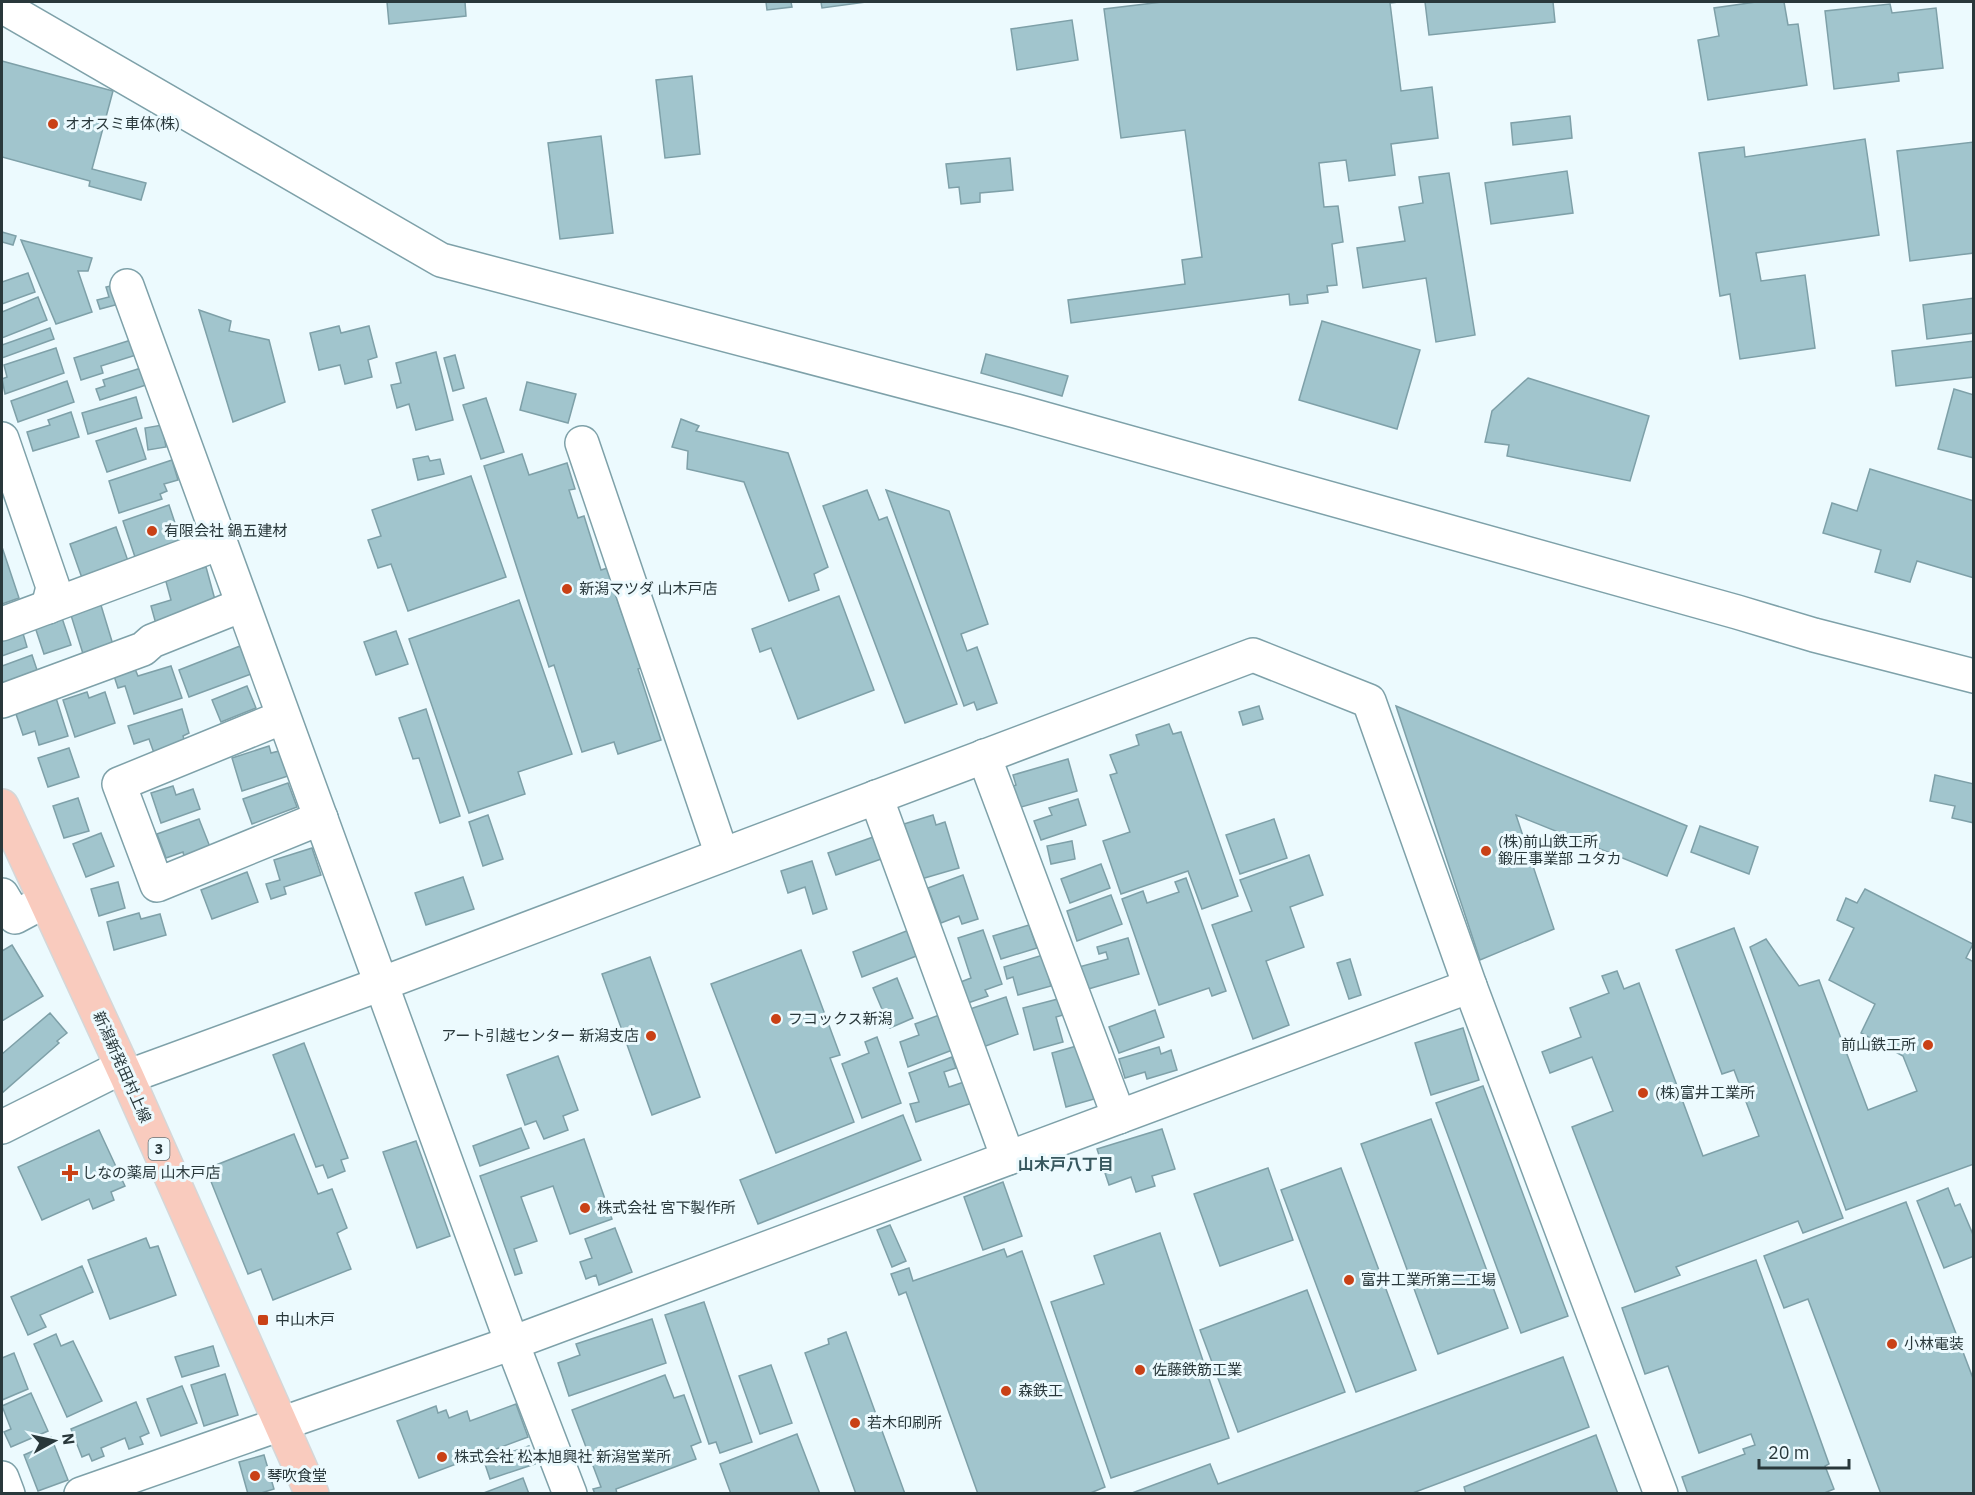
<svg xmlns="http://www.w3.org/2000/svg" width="1975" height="1495" font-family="'IBM Plex Sans','Noto Sans JP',sans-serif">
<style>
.building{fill:#a1c5cd;stroke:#7ea0a8;stroke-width:1.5}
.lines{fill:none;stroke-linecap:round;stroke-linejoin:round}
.street-casing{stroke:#7ea1a9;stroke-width:36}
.primary-casing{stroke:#d4d7d8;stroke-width:36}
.street{stroke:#fff;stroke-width:33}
.primary{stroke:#f9cbbe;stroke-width:33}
.poi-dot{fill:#c94116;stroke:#ecfafe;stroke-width:2}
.labels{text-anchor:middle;stroke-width:6;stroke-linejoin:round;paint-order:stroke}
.shield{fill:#ecfafe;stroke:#647276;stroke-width:1.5}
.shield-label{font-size:14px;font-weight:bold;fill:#29383b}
.poi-label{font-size:15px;fill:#29383b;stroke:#ecfafe;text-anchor:start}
.street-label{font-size:15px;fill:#29383b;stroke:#ecfafe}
.neighbourhood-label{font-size:16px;font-weight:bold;fill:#37585f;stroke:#ecfafe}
</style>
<rect width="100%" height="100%" fill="#ecfafe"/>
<g class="building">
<path d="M387,2h78l1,14 -77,8z"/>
<path d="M766,2h25l1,5 -25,3z"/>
<path d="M821,2h45l-44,6z"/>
<path d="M1162,2h237l-9,1 11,88 31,-4 6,51 -47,6 4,31 -46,6 -3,-21 -27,3 5,44 14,-1 5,36 -11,2 5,41 -10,1 1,6 -21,3 1,8 -18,2 -1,-11 -218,29 -3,-23 117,-16 -3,-24 20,-3 -17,-127 -64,8 -17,-129z"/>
<path d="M1425,2h128l2,20 -126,13z"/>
<path d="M1756,2h28l4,23 10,-1 9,61 -99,15 -10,-60 21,-4 -5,-28z"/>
<path d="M1890,4l2,9 44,-5 7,60 -45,5 1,8 -65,8 -9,-78z"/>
<path d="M1072,20l6,40 -61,10 -6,-41z"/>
<path d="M2,61l111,30 -21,78 54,14 -5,17 -52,-14 1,-5 -88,-24z"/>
<path d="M692,76l8,78 -35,4 -9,-78z"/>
<path d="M1570,116l2,22 -59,7 -2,-22z"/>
<path d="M601,136l12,97 -53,6 -12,-96z"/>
<path d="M1865,139l14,96 -123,18 5,28 44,-6 10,73 -75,11 -10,-65 -10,2 -21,-143 45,-6 1,10z"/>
<path d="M1974,142v111l-64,8 -13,-110z"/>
<path d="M1010,158l3,32 -33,3v9l-19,2 -2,-17 -10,1 -3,-24z"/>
<path d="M1567,171l6,42 -82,11 -6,-41z"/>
<path d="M1449,173l26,162 -39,7 -10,-64 -63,10 -6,-40 48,-7 -6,-34 24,-4 -4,-26z"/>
<path d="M2,232l14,4 -3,9 -11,-3z"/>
<path d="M21,240l71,18 -4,13h-10l14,41 -36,12z"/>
<path d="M28,273l7,19 -33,12v-22z"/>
<path d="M115,285l4,19 -19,5 -3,-9 12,-3 -3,-10z"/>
<path d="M38,297l9,23 -45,18v-26z"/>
<path d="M1974,298v35l-47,6 -4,-34z"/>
<path d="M199,310l32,11 -2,10 40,9 16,62 -52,20z"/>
<path d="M1322,321l98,29 -23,79 -98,-29z"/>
<path d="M339,326l2,7 28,-7 8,31 -9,3 4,17 -27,7 -5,-19 -21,5 -9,-37z"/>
<path d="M50,328l4,11 -52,19v-13z"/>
<path d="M131,340l5,15 -35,11 2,7 -22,7 -7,-22z"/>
<path d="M1974,341v36l-78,9 -4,-35z"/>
<path d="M56,348l8,25 -59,21 -3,-15 5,-2 -3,-12z"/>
<path d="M436,352l17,68 -37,10 -7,-26 -12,4 -6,-23 10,-2 -5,-20z"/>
<path d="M986,354l82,22 -6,20 -81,-23z"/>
<path d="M455,355l9,33 -11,3 -9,-33z"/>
<path d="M141,368l5,17 -46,15 -4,-11 9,-3 -2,-6z"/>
<path d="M1528,378l121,38 -19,65 -123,-25 2,-11 -24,-3 7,-31z"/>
<path d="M67,381l7,21 -56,20 -7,-21z"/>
<path d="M527,382l49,12 -8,29 -48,-13z"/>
<path d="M1954,389l20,6v63l-36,-9z"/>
<path d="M136,397l6,21 -54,16 -6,-21z"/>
<path d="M486,398l18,54 -23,7 -18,-54z"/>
<path d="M71,412l8,25 -46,14 -6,-19 23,-7 -2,-5z"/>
<path d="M681,419l18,7 -3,5 92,22 40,114 -14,7 5,16 -30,11 -45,-119 -57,-13 1,-18 -16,-4z"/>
<path d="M162,425l4,22 -18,3 -3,-22z"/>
<path d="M136,428l10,31 -39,13 -11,-31z"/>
<path d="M522,454l7,21 38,-12 8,26 -6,1 9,28 6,-2 17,54 13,-4 7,21 -7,2 8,25 9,-3 17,55 -10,3 23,71 -43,14 -4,-12 -32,10 -28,-87 -5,2 -65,-201z"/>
<path d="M428,456l2,5 10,-2 4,15 -26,6 -5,-21z"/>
<path d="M172,460l6,20 -14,4 3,7 -7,3 2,5 -43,14 -10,-32z"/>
<path d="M1870,469l104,32v77l-57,-17 -7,21 -35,-10 6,-22 -58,-17 9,-30 25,8z"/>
<path d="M471,476l35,101 -98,34 -17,-47 -13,4 -10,-28 13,-4 -9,-26z"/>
<path d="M867,490l12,30 8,-3 70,187 -52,19 -82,-217z"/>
<path d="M886,490l63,21 39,113 -27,10 6,17 10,-4 20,56 -20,7 -3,-8 -10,4z"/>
<path d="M169,505l12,36 -46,16 -12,-36z"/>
<path d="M116,527l12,34 -46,17 -12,-34z"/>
<path d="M2,547l17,51 -17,6z"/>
<path d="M206,567l11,40 -61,17 -5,-18 20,-6 -6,-22z"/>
<path d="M839,596l35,94 -76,29 -27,-71 -11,4 -8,-23z"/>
<path d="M519,600l53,154 -54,18 7,22 -56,19 -60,-174z"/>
<path d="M100,602l14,46 -30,9 -14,-45z"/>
<path d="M61,615l10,30 -27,9 -10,-30z"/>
<path d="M22,630l5,17 -25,9v-19z"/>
<path d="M396,631l12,33 -32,11 -12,-33z"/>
<path d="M240,646l11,28 -62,23 -10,-27z"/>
<path d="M32,655l6,18 -36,12v-19z"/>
<path d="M171,666l11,32 -48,16 -9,-28 -7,2 -4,-12 21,-7 3,7z"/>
<path d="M247,686l9,22 -35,14 -9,-22z"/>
<path d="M87,692l2,6 16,-6 10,31 -40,14 -12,-37z"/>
<path d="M56,698l12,38 -29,9 -4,-14 -12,4 -8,-24z"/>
<path d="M1259,706l4,13 -20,6 -4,-13z"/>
<path d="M1396,706l291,120 -20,50 -151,-61 38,114 -74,31z"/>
<path d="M182,709l7,24 -6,3 2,7 -31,10 -5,-14 -15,5 -6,-18z"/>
<path d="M426,709l34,107 -20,7 -21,-65 -6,1 -14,-41z"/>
<path d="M1169,724l4,10 8,-2 57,164 -36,13 -14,-38 -67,23 -18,-53 27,-9 -20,-57 7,-2 -7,-18 29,-10 -3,-10z"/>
<path d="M269,746l2,7 12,-3 8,25 -49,16 -10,-33z"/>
<path d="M69,748l10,29 -31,10 -10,-29z"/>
<path d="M1068,759l9,32 -63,18 -6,-21 8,-3 -3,-10z"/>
<path d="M1935,775l39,9v39l-22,-5 3,-12 -25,-5z"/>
<path d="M288,783l9,24 -45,17 -9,-25z"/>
<path d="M173,786l3,9 17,-6 7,20 -39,14 -10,-30z"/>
<path d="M78,798l11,33 -25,7 -11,-32z"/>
<path d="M1078,799l8,26 -45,15 -7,-19 18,-6 -3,-7z"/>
<path d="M488,815l15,44 -20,7 -14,-44z"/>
<path d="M933,815l3,10 9,-3 14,46 -38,11 -17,-55z"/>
<path d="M199,819l11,28 -26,9 -1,-4 -17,6 -9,-24z"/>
<path d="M1274,819l13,39 -47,16 -14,-39z"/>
<path d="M1700,826l58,21 -9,27 -58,-22z"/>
<path d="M101,833l13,33 -28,11 -13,-33z"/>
<path d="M876,836l8,22 -48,17 -8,-22z"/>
<path d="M1072,841l3,18 -24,5 -4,-18z"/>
<path d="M312,848l9,27 -37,12 2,7 -15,5 -5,-15 14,-4 -6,-20z"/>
<path d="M1309,855l14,40 -33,12 14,40 -38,14 23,64 -36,14 -41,-114 40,-14 -12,-31z"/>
<path d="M812,861l15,48 -14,5 -8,-27 -17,6 -7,-22z"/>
<path d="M1101,864l9,24 -40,15 -9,-24z"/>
<path d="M247,872l11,30 -46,17 -11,-29z"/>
<path d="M963,875l15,44 -16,5 -3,-8 -18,7 -13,-35z"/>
<path d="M463,877l11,32 -48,16 -11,-32z"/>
<path d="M1186,878l40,113 -14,5 -3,-8 -50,17 -37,-106 21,-8 4,12 32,-11 -4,-10z"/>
<path d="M118,882l7,26 -26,8 -8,-27z"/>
<path d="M1865,889l108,55 -7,14 8,4v202l-128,46 -96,-263 16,-8 33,47 20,-6 49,130 49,-19 -14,-35 -42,-23 14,-29 -46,-24 25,-52 -17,-8 9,-22 11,5z"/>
<path d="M1111,895l11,29 -45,17 -10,-30z"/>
<path d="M139,913l2,6 19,-5 6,21 -52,15 -7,-28z"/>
<path d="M1029,925l8,23 -36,11 -8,-23z"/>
<path d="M1734,928l109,290 -40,15 -5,-12 -122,46 4,8 -45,17 -63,-165 41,-16 -21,-54 -42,16 -8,-21 39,-15 -11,-29 39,-15 -7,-17 15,-5 7,18 15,-6 64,173 56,-20 -25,-66 -12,4 -46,-124z"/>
<path d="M909,930l10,25 -57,22 -9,-25z"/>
<path d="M983,930l19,54 -17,6 3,6 -23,8 -7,-21 13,-5 -13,-40z"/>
<path d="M1128,938l11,36 -54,16 -6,-23 29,-8 -2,-7 -7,2 -2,-7z"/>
<path d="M12,945l31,51 -41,25v-70z"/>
<path d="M801,950l39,105 -10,3 24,64 -78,31 -65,-169z"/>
<path d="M1043,955l8,31 -33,9 -5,-18 -6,2 -3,-12z"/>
<path d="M650,957l50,140 -48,18 -50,-141z"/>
<path d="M1350,959l11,36 -12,4 -12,-36z"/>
<path d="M897,978l16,40 -23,10 -17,-40z"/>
<path d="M1006,997l12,37 -35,13 -13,-38z"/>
<path d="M1058,999l5,16 -7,2 7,25 -29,8 -11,-42z"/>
<path d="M1155,1010l9,27 -45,16 -10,-26z"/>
<path d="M50,1013l17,20 -10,8 2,2 -57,50v-39z"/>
<path d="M942,1014l13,35 -47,18 -8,-25 19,-7 -4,-11z"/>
<path d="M1463,1028l16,52 -48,15 -16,-52z"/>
<path d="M877,1037l24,66 -39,15 -20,-54 27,-11 -4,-11z"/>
<path d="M304,1043l44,115 -7,2 4,11 -17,7 -5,-13 -7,2 -43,-112z"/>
<path d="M1080,1045l14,54 -28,8 -14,-54z"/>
<path d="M1159,1047l2,7 10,-4 6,20 -30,9 -2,-7 -20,6 -6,-19z"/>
<path d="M558,1056l20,54 -15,6 5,14 -24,9 -8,-18 -11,4 -18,-50z"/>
<path d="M952,1057l4,11 -12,4 5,15 15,-5 8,21 -56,19 -6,-18 9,-2 -10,-29z"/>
<path d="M1483,1086l85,230 -47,17 -85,-230z"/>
<path d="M903,1115l18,45 -163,64 -18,-44z"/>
<path d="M1431,1119l77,209 -70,26 -77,-210z"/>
<path d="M521,1128l8,20 -49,18 -7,-20z"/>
<path d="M1162,1129l13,40 -23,7 3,10 -19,6 -5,-15 -22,8 -12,-36z"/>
<path d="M99,1130l26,56 -14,6 3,8 -21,9 -4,-10 -47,21 -24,-53z"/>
<path d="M294,1134l24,60 14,-5 15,39 -10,5 14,36 -78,31 -12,-31 -13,5 -42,-105z"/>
<path d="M584,1139l28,80 -42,15 -17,-48 -32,11 16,44 -23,8 8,24 -7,2 -35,-99z"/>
<path d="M416,1141l34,95 -33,12 -34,-96z"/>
<path d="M1268,1168l25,72 -73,26 -26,-72z"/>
<path d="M1341,1168l75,202 -60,22 -75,-202z"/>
<path d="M1003,1182l19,54 -39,14 -19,-53z"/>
<path d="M1948,1188l7,18 5,-2 14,33v19l-30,12 -27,-67z"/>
<path d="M1906,1202l68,179v113h-93l-73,-195 -24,9 -20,-52z"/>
<path d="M890,1225l16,36 -14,6 -15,-37z"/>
<path d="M615,1228l17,44 -33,13 -3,-10 -10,4 -6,-17 12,-4 -7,-19z"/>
<path d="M1160,1233l69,205 -118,40 -60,-176 53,-18 -10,-28z"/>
<path d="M146,1238l4,10 8,-2 18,49 -66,24 -22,-59z"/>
<path d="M1004,1249l3,8 15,-6 83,236 -17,7h-110l-72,-202 -7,3 -8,-21 18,-6 4,13z"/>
<path d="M1756,1260l73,204 -4,2 9,23 -12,5h-134l-6,-17 63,-23 -2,-5 12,-4 -4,-11 -52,19 -31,-87 -23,8 -23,-66z"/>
<path d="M82,1266l11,26 -53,23 6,12 -18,8 -17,-38z"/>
<path d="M1307,1290l38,102 -107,40 -38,-102z"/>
<path d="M704,1302l48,140 -32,11 -4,-11 -7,2 -44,-129z"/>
<path d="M652,1319l14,44 -97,33 -11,-33 22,-8 -4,-11z"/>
<path d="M846,1332l59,162h-49l-51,-141 24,-9 -1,-5z"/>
<path d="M56,1334l5,12 12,-5 29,60 -35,16 -33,-73z"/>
<path d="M213,1346l6,20 -37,11 -7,-20z"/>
<path d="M14,1353l14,36 -26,11v-42z"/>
<path d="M1563,1357l26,70 -179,67 -278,-1 78,-29 8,20z"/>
<path d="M771,1365l21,58 -32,11 -21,-58z"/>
<path d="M225,1374l13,41 -34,11 -13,-41z"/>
<path d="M665,1375l9,23 10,-3 17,47 -10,4 5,13 -80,30 1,5h-22l-2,-5 8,-2 -29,-77z"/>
<path d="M182,1386l15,37 -36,13 -14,-37z"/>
<path d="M31,1393l17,38 -37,16 -7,-15 7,-3 -9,-23z"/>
<path d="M136,1402l13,31 -9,4 3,7 -14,5 -4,-11 -24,10 3,8 -12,5 -3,-7 -7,3 -11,-28z"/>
<path d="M516,1404l12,33 -109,41 -22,-57 39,-15 2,7 8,-3 3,8 18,-7 3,10z"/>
<path d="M797,1434l23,60h-89l-11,-30z"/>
<path d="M1596,1435l22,59h-152l-2,-7z"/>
<path d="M51,1437l17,43 -30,11 -14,-36 16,-7 -2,-5z"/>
<path d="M529,1446l6,18 -45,15 -6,-18z"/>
<path d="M264,1455l10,34 -16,5h-10l-9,-32z"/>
<path d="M523,1478l6,16h-48z"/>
</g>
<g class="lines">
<defs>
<g id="street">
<path d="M2,6l439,254 575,151 721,201 77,23 160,41"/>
<path d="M127,286l385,1057 58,151"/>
<path d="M2,439l51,148 -5,20"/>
<path d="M582,443l140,412"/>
<path d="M2,624l218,-81"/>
<path d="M2,701l141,-52 9,-8 90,-36"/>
<path d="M283,717l-164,67 38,101 164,-67"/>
<path d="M984,756l135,361"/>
<path d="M876,797l132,361"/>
<path d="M2,895l13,22 30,-16"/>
<path d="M127,1077l254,-93 872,-329 116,46 101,285 191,508"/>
<path d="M2,1127l120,-60"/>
<path d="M2,1478l6,16"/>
<path d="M81,1494l431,-151 958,-357"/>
</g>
<path id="primary" d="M2,806l125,271 185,417"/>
</defs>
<use href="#street" class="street-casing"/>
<use href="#primary" class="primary-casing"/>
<use href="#street" class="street"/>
<use href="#primary" class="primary"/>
</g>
<g class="poi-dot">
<circle cx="53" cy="124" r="6"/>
<circle cx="152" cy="531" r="6"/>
<circle cx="567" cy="589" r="6"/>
<circle cx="1486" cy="851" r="6"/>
<circle cx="776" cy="1019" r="6"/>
<circle cx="651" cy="1036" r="6"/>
<circle cx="1928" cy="1045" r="6"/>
<circle cx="1643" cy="1093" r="6"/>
<path d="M67 1164h6v6h6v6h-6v6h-6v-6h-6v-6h6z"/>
<circle cx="585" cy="1208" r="6"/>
<circle cx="1349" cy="1280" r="6"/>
<rect x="257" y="1314" width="12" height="12" rx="3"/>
<circle cx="1892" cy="1344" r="6"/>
<circle cx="1140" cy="1370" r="6"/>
<circle cx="1006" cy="1391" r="6"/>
<circle cx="855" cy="1423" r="6"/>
<circle cx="442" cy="1457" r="6"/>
<circle cx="255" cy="1476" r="6"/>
</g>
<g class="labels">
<rect class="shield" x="148.5" y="1138" width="21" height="22" rx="4.5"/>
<g class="shield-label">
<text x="159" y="1154">3</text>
</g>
<g class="poi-label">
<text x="65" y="129">オオスミ車体(株)</text>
<text x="164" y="536">有限会社 鍋五建材</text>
<text x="579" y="594">新潟マツダ 山木戸店</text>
<text x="1498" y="847">(株)前山鉄工所<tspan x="1498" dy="17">鍛圧事業部 ユタカ</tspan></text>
<text x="788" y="1024">フコックス新潟</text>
<text x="639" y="1041" text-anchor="end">アート引越センター 新潟支店</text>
<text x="1916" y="1050" text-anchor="end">前山鉄工所</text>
<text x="1655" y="1098">(株)富井工業所</text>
<text x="82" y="1178">しなの薬局 山木戸店</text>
<text x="597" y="1213">株式会社 宮下製作所</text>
<text x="1361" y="1285">富井工業所第二工場</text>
<text x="275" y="1325">中山木戸</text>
<text x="1904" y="1349">小林電装</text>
<text x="1152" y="1375">佐藤鉄筋工業</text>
<text x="1018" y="1396">森鉄工</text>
<text x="867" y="1428">若木印刷所</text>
<text x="454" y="1462">株式会社 松本旭興社 新潟営業所</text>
<text x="267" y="1481">琴吹食堂</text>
</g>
<g class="street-label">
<text transform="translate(122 1067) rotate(66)" y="5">新潟新発田村上線</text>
</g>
<g class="neighbourhood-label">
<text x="1066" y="1170">山木戸八丁目</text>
</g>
</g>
<rect width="1975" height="1495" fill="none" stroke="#29383b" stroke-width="6"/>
<g transform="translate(54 1441) rotate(82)" stroke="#ecfafe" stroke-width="4.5" paint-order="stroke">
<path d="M0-4.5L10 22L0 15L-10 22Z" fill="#29383b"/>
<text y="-9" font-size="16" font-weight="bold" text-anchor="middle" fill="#29383b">N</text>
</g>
<path d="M1759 1459v9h90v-9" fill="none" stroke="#29383b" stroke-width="3"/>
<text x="1768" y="1459" font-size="18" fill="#29383b" stroke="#ecfafe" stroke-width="4.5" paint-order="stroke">20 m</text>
</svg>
